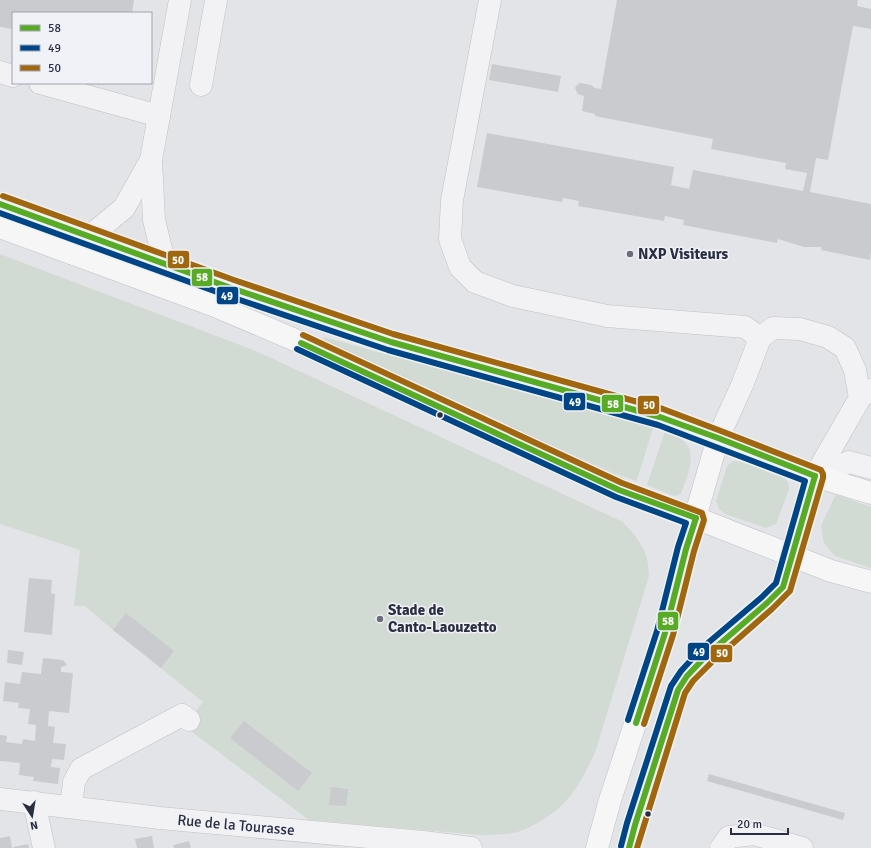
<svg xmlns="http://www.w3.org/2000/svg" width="871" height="848" font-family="Signika,sans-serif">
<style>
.green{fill:#d2dbd3}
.building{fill:#cacbcf}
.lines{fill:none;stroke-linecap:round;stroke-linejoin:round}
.minor-casing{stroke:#c0c1c5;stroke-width:23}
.major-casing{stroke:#bfc1c5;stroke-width:23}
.minor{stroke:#f2f2f4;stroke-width:22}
.major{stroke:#f6f6f7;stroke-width:22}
.bus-1-casing{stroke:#f0f2f7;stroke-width:9}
.bus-2-casing{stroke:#f0f2f7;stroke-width:9}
.bus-3-casing{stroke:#f0f2f7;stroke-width:9}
.bus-1{stroke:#58ac25;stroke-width:6}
.bus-2{stroke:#004687;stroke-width:6}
.bus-3{stroke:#a0670f;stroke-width:6}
.poi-dot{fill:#6a6e7b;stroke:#f0f2f7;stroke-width:1.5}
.bus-dot{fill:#292e41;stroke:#f0f2f7;stroke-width:1.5}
.labels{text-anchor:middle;stroke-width:3;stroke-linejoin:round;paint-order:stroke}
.poi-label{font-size:15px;font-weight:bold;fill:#292e41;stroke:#f0f2f7;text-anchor:start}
.street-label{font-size:15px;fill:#292e41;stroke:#f0f2f7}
.line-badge{stroke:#f0f2f7;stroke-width:1.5}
.badge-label{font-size:11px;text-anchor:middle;font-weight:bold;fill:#fff}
</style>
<rect width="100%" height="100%" fill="#e3e4e7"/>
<g class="green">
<path d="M0,254l256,97 367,171c16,17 26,30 26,54l-54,177c-15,30 -25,52 -56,69 -8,5 -17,9 -26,11 -11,2 -22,2 -33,2l-171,-15 -125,-94 19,-24 -90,-72 -28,-24h-11l6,-56 -80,-26z"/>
<path d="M324,337l329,91 -16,52 -1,1 -22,-8 -291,-132z"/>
<path d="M665,431c5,2 11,4 15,7 20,13 7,38 1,56l-7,2 -27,-11z"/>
<path d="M733,461h10l39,14 6,7 1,7 -13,35 -10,4 -41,-14 -6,-5 -3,-8 11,-35z"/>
<path d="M837,495l34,12v61l-36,-12 -11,-13 -3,-17 13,-28z"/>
</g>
<g class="building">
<path d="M0,0h134l-2,13h-119v16l-13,-2z"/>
<path d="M617,0h241l-1,6 14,3v20l-18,-3 -25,134 -12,-2 -6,34 61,12v48l-1,8 -49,-10 1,-3h-18l-26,-8 -1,4 -94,-18 1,-5 -19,-4 -1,5 -86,-15 1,-5 -16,-3 -1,4 -85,-15 10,-54 187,34 -3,18 18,4 4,-19 110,21 4,-18 -22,-4 1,-6 -75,-14 2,-10 -118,-23v-2l-13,-3 2,-15 -6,-2 -3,-6 1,-2 4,-3 11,2 4,3 6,1z"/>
<path d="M492,64l69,12 -3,16 -69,-12z"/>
<path d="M29,578l23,2 -1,13 4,1 -3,41 -28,-3z"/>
<path d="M126,613l48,38 -13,17 -48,-38z"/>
<path d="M8,650l16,2 -2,13 -15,-2z"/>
<path d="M43,658l20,2 4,5 -6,2v5l12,1 -4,40 -20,-2 -1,15 7,1 -2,16 13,1 -2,16 -12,-1 -1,8 9,1 -2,16 -25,-3 1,-4 -15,-2 1,-12 -20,-2v-26l7,1 -1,6 16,2 1,-5 12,2 1,-16 -8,-1 2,-15 -12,-1 1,-5 -16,-2 2,-19 15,2 2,-12 19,2z"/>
<path d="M244,721l68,52 -14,18 -68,-53z"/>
<path d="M709,774l136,39 -2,7 -136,-39z"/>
<path d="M331,787l17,2 -2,17 -17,-1z"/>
<path d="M10,836l2,12h-12v-10z"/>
<path d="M152,836l2,12h-17l-2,-9z"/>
<path d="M189,841l2,7h-17l-1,-3z"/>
<path d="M28,844l1,4h-15l-1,-1z"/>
</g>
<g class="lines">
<defs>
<g id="minor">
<path d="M490,0l-38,200 -2,39 10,28 15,15 38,14 94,20 138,11 15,11"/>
<path d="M0,72l13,4"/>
<path d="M40,83l119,33"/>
<path d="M201,85l15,-85"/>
<path d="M90,236l34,-28 27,-48"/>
<path d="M165,265l-11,-45 -3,-60 29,-160"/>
<path d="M718,438l25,-55 17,-45 13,-10 27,1 28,8 17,11 10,22 5,28"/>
<path d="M815,476l45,-78 10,-8"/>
<path d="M815,476l34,-14 22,6"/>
<path d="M0,799l160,19 263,24 48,6"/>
<path d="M34,802l10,46"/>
<path d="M71,806l3,-24 7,-13 101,-54 7,5"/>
<path d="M721,848l8,-11 25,-3 48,14"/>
</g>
<g id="major">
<path d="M0,204l231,84 160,54 269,75 58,21 97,38 56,17"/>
<path d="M0,227l215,79 113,48 306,142 62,22 135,53 40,11"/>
<path d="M597,848l13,-48 55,-167 21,-84 32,-111"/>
<path d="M629,848l6,-23 43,-135 9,-14 21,-22 59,-51 16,-16 32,-111"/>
</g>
</defs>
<use href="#minor" class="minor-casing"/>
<use href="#major" class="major-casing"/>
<use href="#minor" class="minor"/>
<use href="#major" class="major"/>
<defs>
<g id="bus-1">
<path d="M0,204l231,84 160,54 269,75 58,21 97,38"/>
<path d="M301,343l318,147 77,28"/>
<path d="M636,723l29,-90 21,-84 10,-31"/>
<path d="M629,848l6,-23 43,-135 9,-14 21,-22 59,-51 16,-16 32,-111"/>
</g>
<g id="bus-2">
<path d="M0,213l228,83 160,54 270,75 147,56 -29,102 -14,14 -60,51 -21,23 -10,15 -44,137 -6,23"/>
<path d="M297,349l319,148 70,26 -8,24 -21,84 -29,89"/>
</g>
<g id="bus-3">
<path d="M3,196l231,84 159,54 270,75 58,22 100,39 2,4v4l-33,113 -18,18 -58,51 -21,21 -8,12 -48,155"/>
<path d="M303,335l319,148 80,30 2,7 -10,31 -21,84 -29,89"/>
</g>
</defs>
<use href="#bus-1" class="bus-1-casing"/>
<use href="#bus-2" class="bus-2-casing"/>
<use href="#bus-3" class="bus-3-casing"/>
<use href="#bus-1" class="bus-1"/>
<use href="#bus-2" class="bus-2"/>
<use href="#bus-3" class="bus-3"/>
</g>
<g class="poi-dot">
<circle cx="630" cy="254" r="4"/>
<circle cx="380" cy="619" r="4"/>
</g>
<g class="bus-dot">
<circle cx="440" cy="415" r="3.5"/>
<circle cx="648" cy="814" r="3.5"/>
</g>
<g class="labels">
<g class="poi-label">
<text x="638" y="259">NXP Visiteurs</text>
<text x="388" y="615">Stade de<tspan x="388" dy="17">Canto-Laouzetto</tspan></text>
</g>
<g class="street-label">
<text transform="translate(236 825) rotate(5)" y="5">Rue de la Tourasse</text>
</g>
</g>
<g class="line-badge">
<rect x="167" y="250" width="23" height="19" rx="4" fill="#a0670f"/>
<rect x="191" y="268" width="22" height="19" rx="4" fill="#58ac25"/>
<rect x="216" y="286" width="23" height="19" rx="4" fill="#004687"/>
<rect x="563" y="392" width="23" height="19" rx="4" fill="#004687"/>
<rect x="601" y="394" width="23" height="19" rx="4" fill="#58ac25"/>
<rect x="637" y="395" width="23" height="20" rx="4" fill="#a0670f"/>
<rect x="657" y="611" width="22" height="20" rx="4" fill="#58ac25"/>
<rect x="687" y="642" width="23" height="19" rx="4" fill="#004687"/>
<rect x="710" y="644" width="23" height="19" rx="4" fill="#a0670f"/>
</g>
<g class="badge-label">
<text x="178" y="264">50</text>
<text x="202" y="281">58</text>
<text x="227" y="300">49</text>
<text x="575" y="406">49</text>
<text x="613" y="408">58</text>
<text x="649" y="409">50</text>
<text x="668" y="625">58</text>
<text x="699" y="656">49</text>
<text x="722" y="657">50</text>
</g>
<rect x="12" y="12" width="140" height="72" fill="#f0f2f7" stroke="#a0a4ae"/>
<rect x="20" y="25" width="20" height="6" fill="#58ac25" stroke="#a0a4ae"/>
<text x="48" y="32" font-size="12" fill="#292e41">58</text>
<rect x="20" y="45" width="20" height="6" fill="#004687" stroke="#a0a4ae"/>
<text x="48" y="52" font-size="12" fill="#292e41">49</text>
<rect x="20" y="65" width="20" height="6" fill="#a0670f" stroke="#a0a4ae"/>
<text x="48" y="72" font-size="12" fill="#292e41">50</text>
<g transform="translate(32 816) rotate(168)" stroke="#f0f2f7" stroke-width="3" paint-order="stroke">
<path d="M0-3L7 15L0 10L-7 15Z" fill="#292e41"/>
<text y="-6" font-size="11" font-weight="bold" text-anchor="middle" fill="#292e41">N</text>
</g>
<path d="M731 828v6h57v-6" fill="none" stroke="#292e41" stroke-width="2"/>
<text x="737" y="828" font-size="12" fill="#292e41" stroke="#f0f2f7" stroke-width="3" paint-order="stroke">20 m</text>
</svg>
